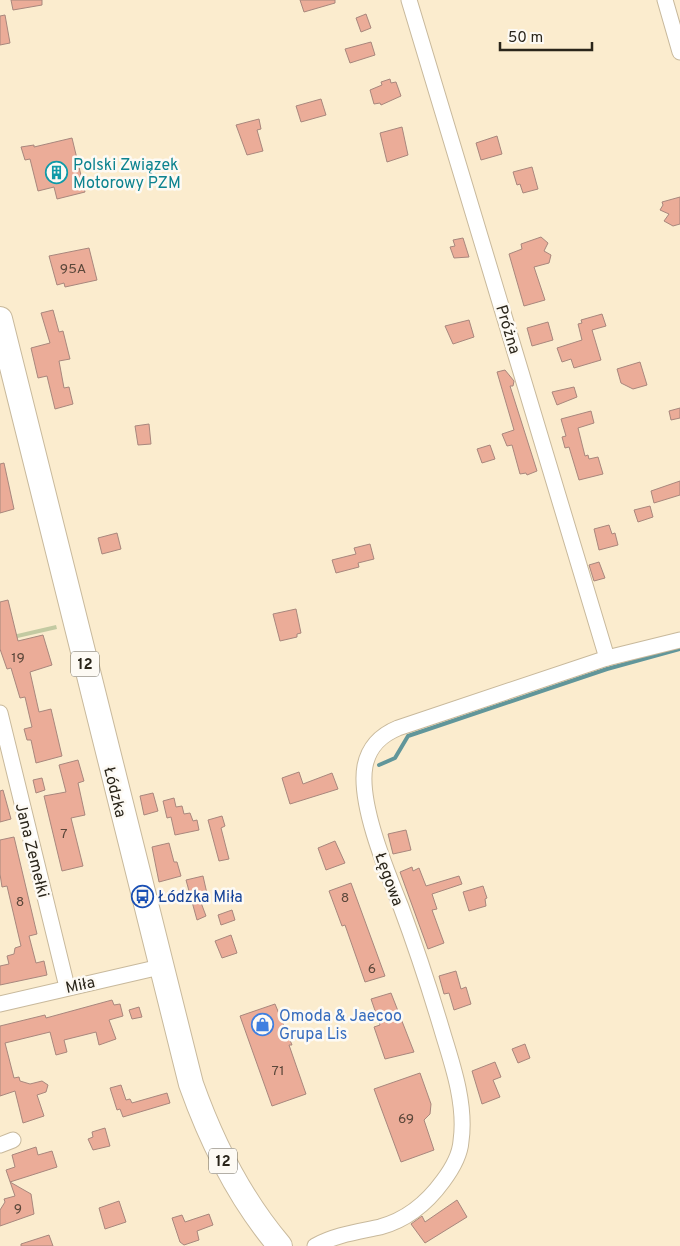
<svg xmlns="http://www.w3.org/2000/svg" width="680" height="1246" font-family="Overpass,sans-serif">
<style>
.green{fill:#c3caa2}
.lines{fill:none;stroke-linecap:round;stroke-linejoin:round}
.stream{stroke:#61969a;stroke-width:4}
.building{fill:#ebac98;stroke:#a8877d}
.street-casing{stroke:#c8b99c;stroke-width:17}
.primary-casing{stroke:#c8b99c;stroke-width:26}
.street{stroke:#fff;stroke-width:15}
.primary{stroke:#fff;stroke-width:24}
.labels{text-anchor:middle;stroke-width:5;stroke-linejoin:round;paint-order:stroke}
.number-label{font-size:14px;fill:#5a473a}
.shield{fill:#fdfaf4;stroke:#69655b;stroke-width:1}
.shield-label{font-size:15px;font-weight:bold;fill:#2a251a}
.culture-label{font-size:16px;fill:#0d838f;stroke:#fdfaf4;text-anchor:start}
.street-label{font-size:16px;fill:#2a251a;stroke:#fdfaf4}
.transit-label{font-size:16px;fill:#164399;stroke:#fdfaf4;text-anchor:start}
.shop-label{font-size:16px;fill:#366cbe;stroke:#fdfaf4;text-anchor:start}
</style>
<rect width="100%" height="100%" fill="#fbecce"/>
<path class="green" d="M56,625l1,4 -57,13v-4z"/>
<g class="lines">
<path class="stream" d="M379,765l16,-7 13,-22 199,-67 73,-20"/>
</g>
<g class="building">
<path d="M11,0h31v5l-29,5z"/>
<path d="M300,0h35v3l-31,9z"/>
<path d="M366,14l5,14 -10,4 -5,-14z"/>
<path d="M5,15l5,28 -10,2v-29z"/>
<path d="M371,42l4,13 -25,8 -5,-14z"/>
<path d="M390,79l1,4 5,-1 5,14 -20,9 -1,-2 -6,1 -4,-14 12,-5 -1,-3z"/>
<path d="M321,99l5,16 -25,7 -5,-16z"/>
<path d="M259,119l2,10 -4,1 6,21 -16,4 -11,-30z"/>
<path d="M402,127l6,28 -21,7 -7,-29z"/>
<path d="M497,136l5,18 -21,6 -5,-17z"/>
<path d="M72,138l13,54 -28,7 -3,-12 -16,4 -8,-32 -5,1 -4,-13 13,-2v2z"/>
<path d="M532,167l6,22 -15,4 -3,-9 -3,1 -4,-13z"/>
<path d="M680,197v27l-7,2 -9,-5 5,-7 -9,-4 3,-5 -1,-3z"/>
<path d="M541,237l7,6 -4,8 7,4 -2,8 -15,4 11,33 -21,6 -15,-52 13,-5 -1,-5z"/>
<path d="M463,238l6,19 -15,1 -4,-11 5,-1 -2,-6z"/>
<path d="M89,248l8,32 -32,7 -1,-4 -7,2 -8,-29z"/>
<path d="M53,310l6,22 4,-1 7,28 -11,2 5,27 5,-1 4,17 -18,5 -8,-33 -9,2 -7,-30 19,-5 -9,-30z"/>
<path d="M602,314l4,12 -14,4 9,30 -27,8 -3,-9 -9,3 -5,-14 25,-8 -4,-16 4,-1 -1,-3z"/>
<path d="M469,320l5,17 -21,7 -8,-18z"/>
<path d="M548,322l5,18 -21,6 -5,-18z"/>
<path d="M640,362l7,23 -14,4 -12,-6 -4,-14z"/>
<path d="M505,370l9,11 -1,5h-3l27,85 -10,4 -1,-2 -6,1 -8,-29 -5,1 -5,-12 12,-4 -17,-58z"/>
<path d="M574,387l3,10 -20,8 -5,-13z"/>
<path d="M680,408v10l-9,2 -2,-9z"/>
<path d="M591,411l3,12 -16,5 7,28 3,-1 1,4 9,-2 5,17 -24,6 -10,-33 -4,1 -3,-11 4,-1 -5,-17z"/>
<path d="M149,424l2,20 -13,1 -3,-19z"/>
<path d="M490,445l5,14 -13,4 -5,-14z"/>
<path d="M4,463l10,46 -14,4v-49z"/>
<path d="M680,481v14l-26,8 -3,-12z"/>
<path d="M650,506l3,11 -15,5 -4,-12z"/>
<path d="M609,525l3,9 3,-1 3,12 -19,5 -5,-21z"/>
<path d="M117,533l4,16 -19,5 -4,-16z"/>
<path d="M370,544l4,15 -16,4 1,4 -23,6 -4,-13 24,-6 -2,-6z"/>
<path d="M599,562l6,16 -11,3 -5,-16z"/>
<path d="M8,600l10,41 25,-6 9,30 -22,7 9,40 12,-3 11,47 -26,7 -5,-23h-4l-3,-11 8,-2 -7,-30 -5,1 -9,-30 -4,1 -7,-20v-47z"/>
<path d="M296,609l5,24 -4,1v3l-17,4 -7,-27z"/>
<path d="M78,760l6,21 -6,2 7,32 -14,3 12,48 -21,5 -18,-75 22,-4 -7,-27z"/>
<path d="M299,772l4,12 29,-11 6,16 -48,15 -8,-26z"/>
<path d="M42,778l3,12 -9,3 -3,-13z"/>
<path d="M3,790l8,29 -11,3v-31z"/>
<path d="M153,793l5,18 -14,4 -4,-19z"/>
<path d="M174,798l2,9 6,-1 2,8 6,-1 3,8 4,-1 2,10 -24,5 -4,-18 -4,1 -4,-17z"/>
<path d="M222,816l3,10 -4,2 8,31 -10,2 -11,-41z"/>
<path d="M406,830l5,20 -18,4 -5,-20z"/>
<path d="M14,837l23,97 -8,2 7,27 8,-2 3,14 -47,10v-19l9,-2 -2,-8 7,-2 1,-6 6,-2 -14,-60 -5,1 -2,-13v-34z"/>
<path d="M335,841l10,22 -19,7 -8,-22z"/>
<path d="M169,843l5,19h3l4,14 -22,6 -7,-35z"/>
<path d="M412,867l1,4 6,-3 7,18 33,-10 3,8 -30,10 5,15 -5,1 12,33 -16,6 -28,-77z"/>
<path d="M203,876l5,22 -8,2 6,16 -9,4 -11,-40z"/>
<path d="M351,883l34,93 -20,6 -20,-57 -3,1 -13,-35z"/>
<path d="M483,886l4,12 -2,1 1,7 -17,5 -6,-19z"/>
<path d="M232,910l3,10 -14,5 -3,-10z"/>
<path d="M231,935l6,18 -15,5 -7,-17z"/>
<path d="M456,971l5,18 5,-2 5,17 -17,6 -5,-17 -5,1 -5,-18z"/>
<path d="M391,993l23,59 -29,7 -11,-32 6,-2 -9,-26z"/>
<path d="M112,1000l2,5 6,-1 3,12 -14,4 7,19 -17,6 -3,-13 -32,8 3,12 -11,3 -6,-23 -45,11 9,35 5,-1 1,4 10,3 12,-3 6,4 -2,7 -9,3 7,21 -21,7 -8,-32 -15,5v-70l45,-11 1,3z"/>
<path d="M275,1004l17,41h-3l17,49 -34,12 -32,-90z"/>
<path d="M139,1007l3,10 -10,2 -3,-9z"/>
<path d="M525,1044l5,14 -12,5 -6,-14z"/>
<path d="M495,1062l6,15 -8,3 7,17 -18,7 -10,-33z"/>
<path d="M420,1073l11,31 -1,10 -6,6 10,30 -33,12 -27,-73z"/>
<path d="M121,1085l5,15 4,-1 2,4 35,-10 3,10 -47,14 -3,-8 -3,1 -7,-22z"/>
<path d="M105,1128l5,18 -17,4 -5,-11 5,-2 -1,-5z"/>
<path d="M36,1147l2,8 14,-4 5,16 -47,15 21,12 3,20 -34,12v-16l5,-8 -1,-3 11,-3 -9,-26 9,-3 -3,-12z"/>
<path d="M457,1200l10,17 -42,26 -14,-19 11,-8 3,6z"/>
<path d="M119,1201l7,21 -21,7 -6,-21z"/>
<path d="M209,1214l4,11 -16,6 2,9 -15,5 -4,-3 -8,-24 10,-3 3,7z"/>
<path d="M49,1235l4,11h-32v-2z"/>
</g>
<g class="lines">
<defs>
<g id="street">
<path d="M409,0l198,658"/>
<path d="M665,0l15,52"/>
<path d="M0,713l67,274"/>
<path d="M0,1004l160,-37"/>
<path d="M0,1145l13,-5"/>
<path d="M315,1246c20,-11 42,-14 65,-19 26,-7 47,-24 63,-46 9,-12 17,-25 18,-40 5,-34 -7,-72 -17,-104 -13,-44 -27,-87 -43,-130 -14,-35 -43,-104 -36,-141 4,-20 16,-31 33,-38l209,-70 73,-18"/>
</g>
<path id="primary" d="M0,319l191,765c21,59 48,114 89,162"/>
</defs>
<use href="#street" class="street-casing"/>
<use href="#primary" class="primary-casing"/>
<use href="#street" class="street"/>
<use href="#primary" class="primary"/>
</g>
<defs>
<symbol id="building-ring" viewBox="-11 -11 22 22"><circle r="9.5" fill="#fdfaf4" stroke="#0f9aa8" stroke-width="1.5"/><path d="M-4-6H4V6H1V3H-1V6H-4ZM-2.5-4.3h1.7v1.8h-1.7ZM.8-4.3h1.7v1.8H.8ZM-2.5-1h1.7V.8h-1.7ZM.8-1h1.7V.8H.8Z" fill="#0f9aa8"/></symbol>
<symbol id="bus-ring" viewBox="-11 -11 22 22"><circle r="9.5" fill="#fdfaf4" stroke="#1a4fb4" stroke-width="1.5"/><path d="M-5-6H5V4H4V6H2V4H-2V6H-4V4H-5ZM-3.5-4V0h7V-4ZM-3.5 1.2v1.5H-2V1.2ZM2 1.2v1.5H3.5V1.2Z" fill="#1a4fb4"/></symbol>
<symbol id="shop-ring" viewBox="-11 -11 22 22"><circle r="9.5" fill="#fdfaf4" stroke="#3f7fe0" stroke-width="1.5"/><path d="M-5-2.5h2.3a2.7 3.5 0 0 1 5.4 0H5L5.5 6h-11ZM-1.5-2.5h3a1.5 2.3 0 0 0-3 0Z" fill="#3f7fe0"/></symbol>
</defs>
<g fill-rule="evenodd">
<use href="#building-ring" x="44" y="160" width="25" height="25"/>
<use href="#bus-ring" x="130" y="884" width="25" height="25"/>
<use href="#shop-ring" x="250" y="1012" width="25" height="25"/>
</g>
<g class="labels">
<g class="number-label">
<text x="73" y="273">95A</text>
<text x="18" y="662">19</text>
<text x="64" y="838">7</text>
<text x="345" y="902">8</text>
<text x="20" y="906">8</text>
<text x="372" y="973">6</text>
<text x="278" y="1075">71</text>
<text x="406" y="1123">69</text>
<text x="18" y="1213">9</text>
</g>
<g class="shield">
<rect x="71" y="651.5" width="28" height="25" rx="4"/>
<rect x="209" y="1148.5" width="28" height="25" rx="4"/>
</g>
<g class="shield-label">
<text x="85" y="669">12</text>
<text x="223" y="1166">12</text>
</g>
<g class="culture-label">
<text x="73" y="170">Polski Związek<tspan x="73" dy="18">Motorowy PZM</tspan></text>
</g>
<g class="street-label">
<text transform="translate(509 329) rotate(73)" y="6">Próżna</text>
<text transform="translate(116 792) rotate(76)" y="6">Łódzka</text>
<text transform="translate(33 850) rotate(76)" y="6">Jana Zemełki</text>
<text transform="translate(390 879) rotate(70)" y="6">Łęgowa</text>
<text transform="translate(80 984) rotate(-12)" y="6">Miła</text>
</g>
<g class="transit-label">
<text x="158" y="902">Łódzka Miła</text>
</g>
<g class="shop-label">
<text x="279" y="1021">Omoda &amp; Jaecoo<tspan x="279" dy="18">Grupa Lis</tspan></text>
</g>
</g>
<path d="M500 42v8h92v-8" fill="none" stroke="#2a251a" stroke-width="2.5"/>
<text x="508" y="42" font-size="15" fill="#2a251a" stroke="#fdfaf4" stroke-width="4" paint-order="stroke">50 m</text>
</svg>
